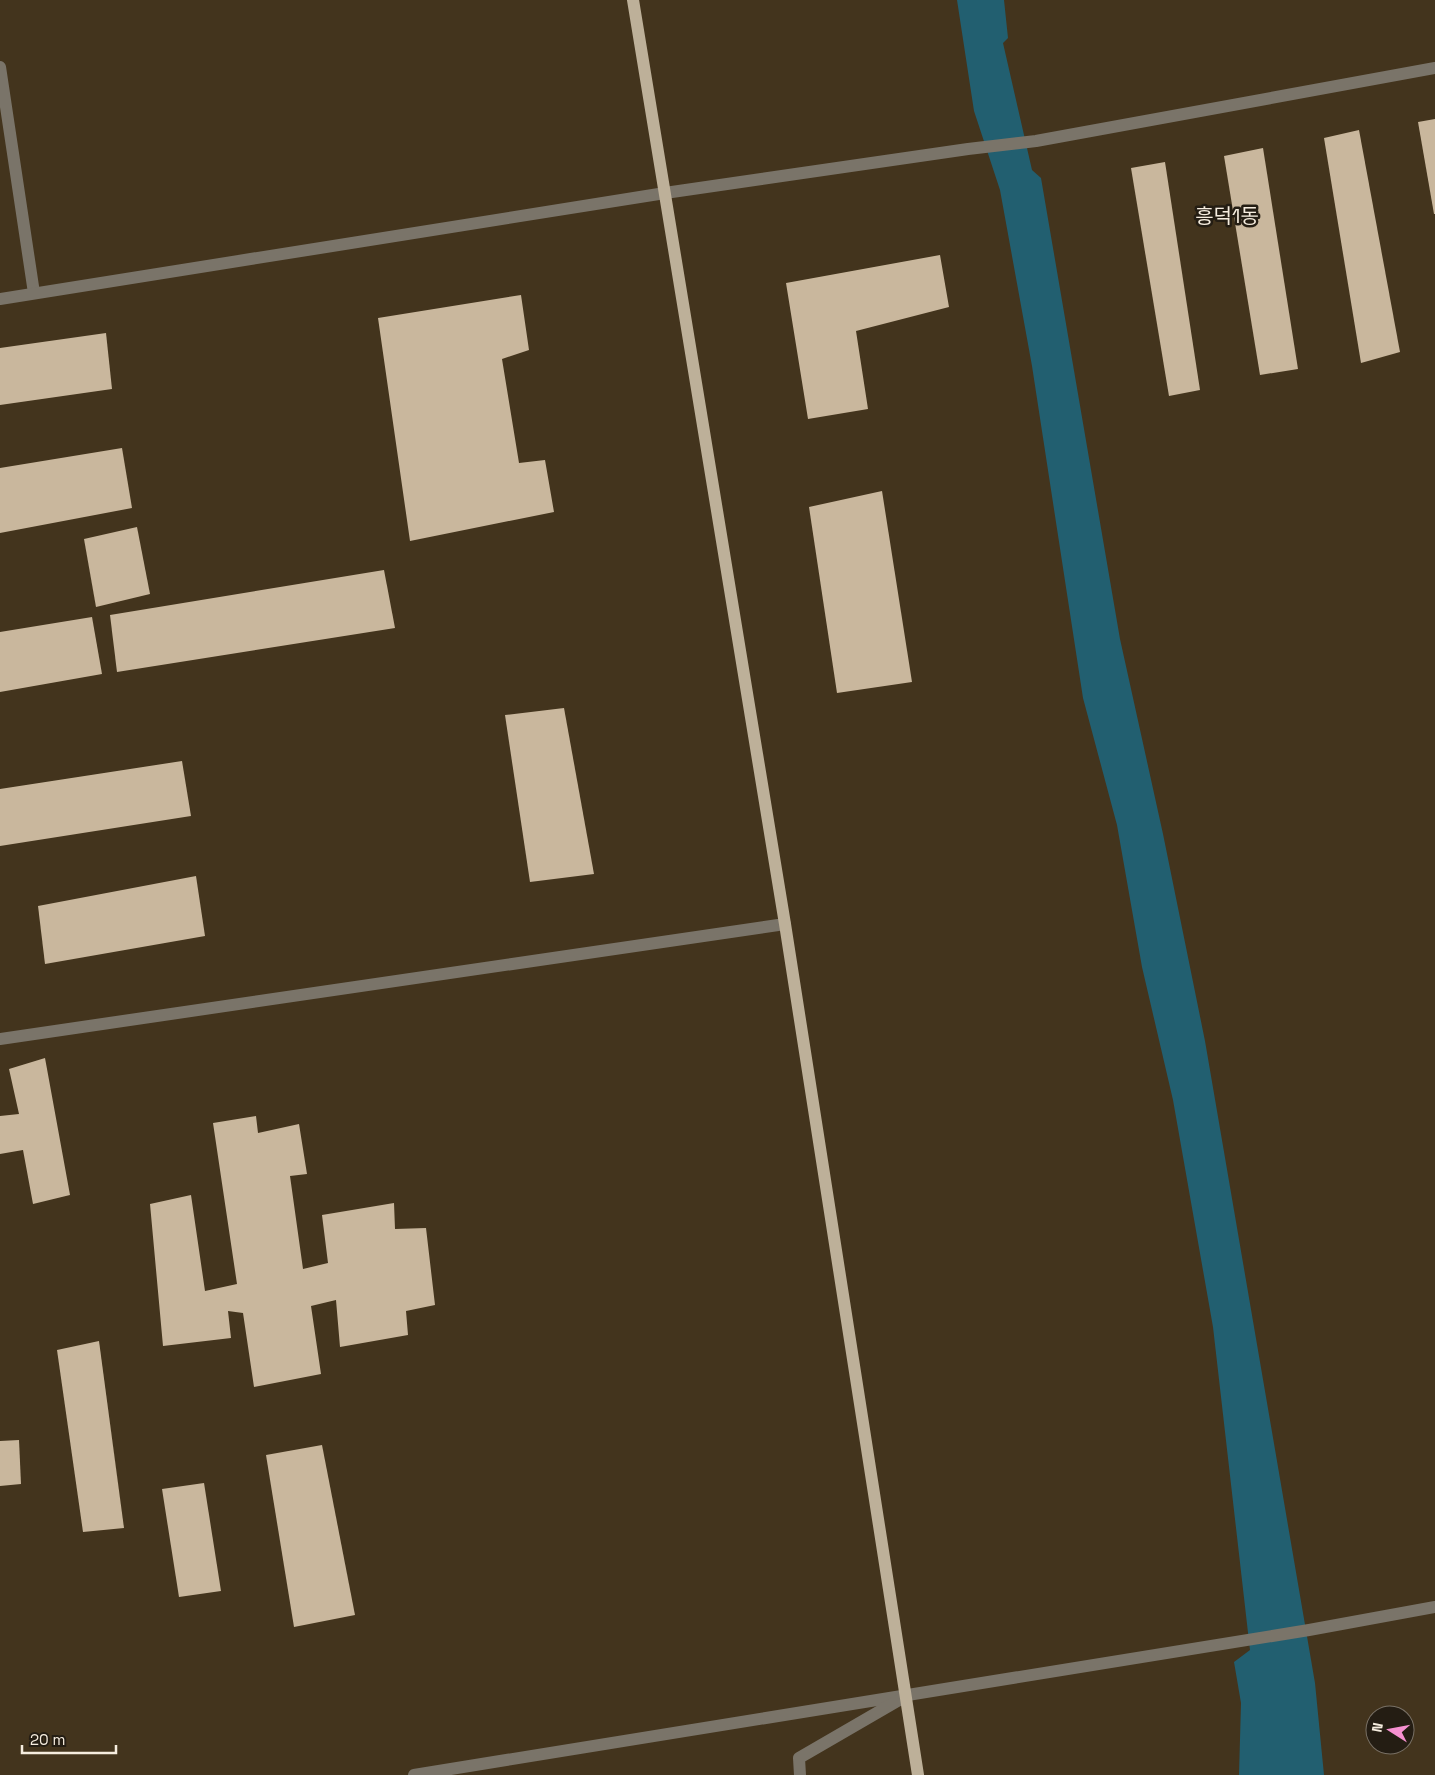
<svg xmlns="http://www.w3.org/2000/svg" width="1435" height="1775" font-family="'Space Grotesk','Noto Sans KR',sans-serif">
<style>
.water{fill:#225f70}
.building{fill:#c9b79d}
.lines{fill:none;stroke-linecap:round;stroke-linejoin:round}
.minor{stroke:#7a7469;stroke-width:12}
.major{stroke:#bdb099;stroke-width:12}
.labels{text-anchor:middle;stroke-width:5;stroke-linejoin:round;paint-order:stroke}
.quarter-label{font-size:20px;fill:#f6eddf;stroke:#241d13}
</style>
<rect width="100%" height="100%" fill="#43341d"/>
<path class="water" d="M957,0h47l4,38 -5,5 29,127 9,8 79,461 43,195 42,207 110,642 9,92h-85l2,-72 -7,-41 16,-12 -37,-323 -40,-227 -31,-133 -25,-142 -34,-127 -51,-332 -32,-176 -26,-79z"/>
<g class="building">
<path d="M1435,119v95h-1l-16,-92z"/>
<path d="M1359,130l41,222 -39,11 -37,-225z"/>
<path d="M1263,148l35,221 -38,6 -36,-219z"/>
<path d="M1165,162l35,228 -31,6 -38,-228z"/>
<path d="M940,255l9,52 -93,24 12,78 -60,10 -22,-136z"/>
<path d="M521,295l8,55 -27,9 17,104 26,-3 9,52 -144,29 -32,-223z"/>
<path d="M106,333l6,56 -112,16v-57z"/>
<path d="M122,448l10,60 -132,25v-65z"/>
<path d="M882,491l30,191 -75,11 -28,-186z"/>
<path d="M137,527l13,67 -54,13 -12,-68z"/>
<path d="M384,570l11,58 -278,44 -7,-57z"/>
<path d="M92,617l10,57 -102,18v-60z"/>
<path d="M564,708l30,166 -64,8 -25,-167z"/>
<path d="M182,761l9,55 -191,30v-57z"/>
<path d="M196,876l9,60 -160,28 -7,-58z"/>
<path d="M45,1058l25,137 -37,9 -10,-54 -23,4v-38l19,-2 -10,-45z"/>
<path d="M256,1116l2,17 41,-9 8,50 -17,2 13,93 25,-6 -6,-48 72,-12 1,26 31,-1 9,77 -29,6 2,24 -68,12 -4,-47 -25,6 10,68 -67,13 -11,-74 -15,-2 3,27 -68,8 -13,-142 41,-9 14,96 32,-7 -24,-161z"/>
<path d="M99,1341l25,187 -41,4 -26,-182z"/>
<path d="M19,1440l2,44 -21,2v-45z"/>
<path d="M322,1445l33,170 -61,12 -28,-172z"/>
<path d="M204,1483l17,108 -42,6 -17,-108z"/>
</g>
<g class="lines">
<g class="minor">
<path d="M0,67l34,226"/>
<path d="M0,299l665,-106 303,-44 68,-8 399,-73"/>
<path d="M0,1039l785,-115"/>
<path d="M414,1775l895,-145 126,-23"/>
<path d="M800,1775l-1,-17 100,-58"/>
</g>
<path class="major" d="M633,0l152,924 133,851"/>
</g>
<g class="labels">
<g class="quarter-label">
<text x="1227" y="223">흥덕1동</text>
</g>
</g>
<g transform="translate(1390 1730) rotate(281)"><circle r="24" fill="#241d13" stroke="#787065"/>
<path d="M0-4L9 19L0 12L-9 19Z" fill="#f690d0"/>
<text y="-8" font-size="14" font-weight="bold" text-anchor="middle" fill="#f6eddf">N</text>
</g>
<path d="M22 1745v8h94v-8" fill="none" stroke="#f6eddf" stroke-width="2.5"/>
<text x="30" y="1745" font-size="15" fill="#f6eddf" stroke="#241d13" stroke-width="4" paint-order="stroke">20 m</text>
</svg>
